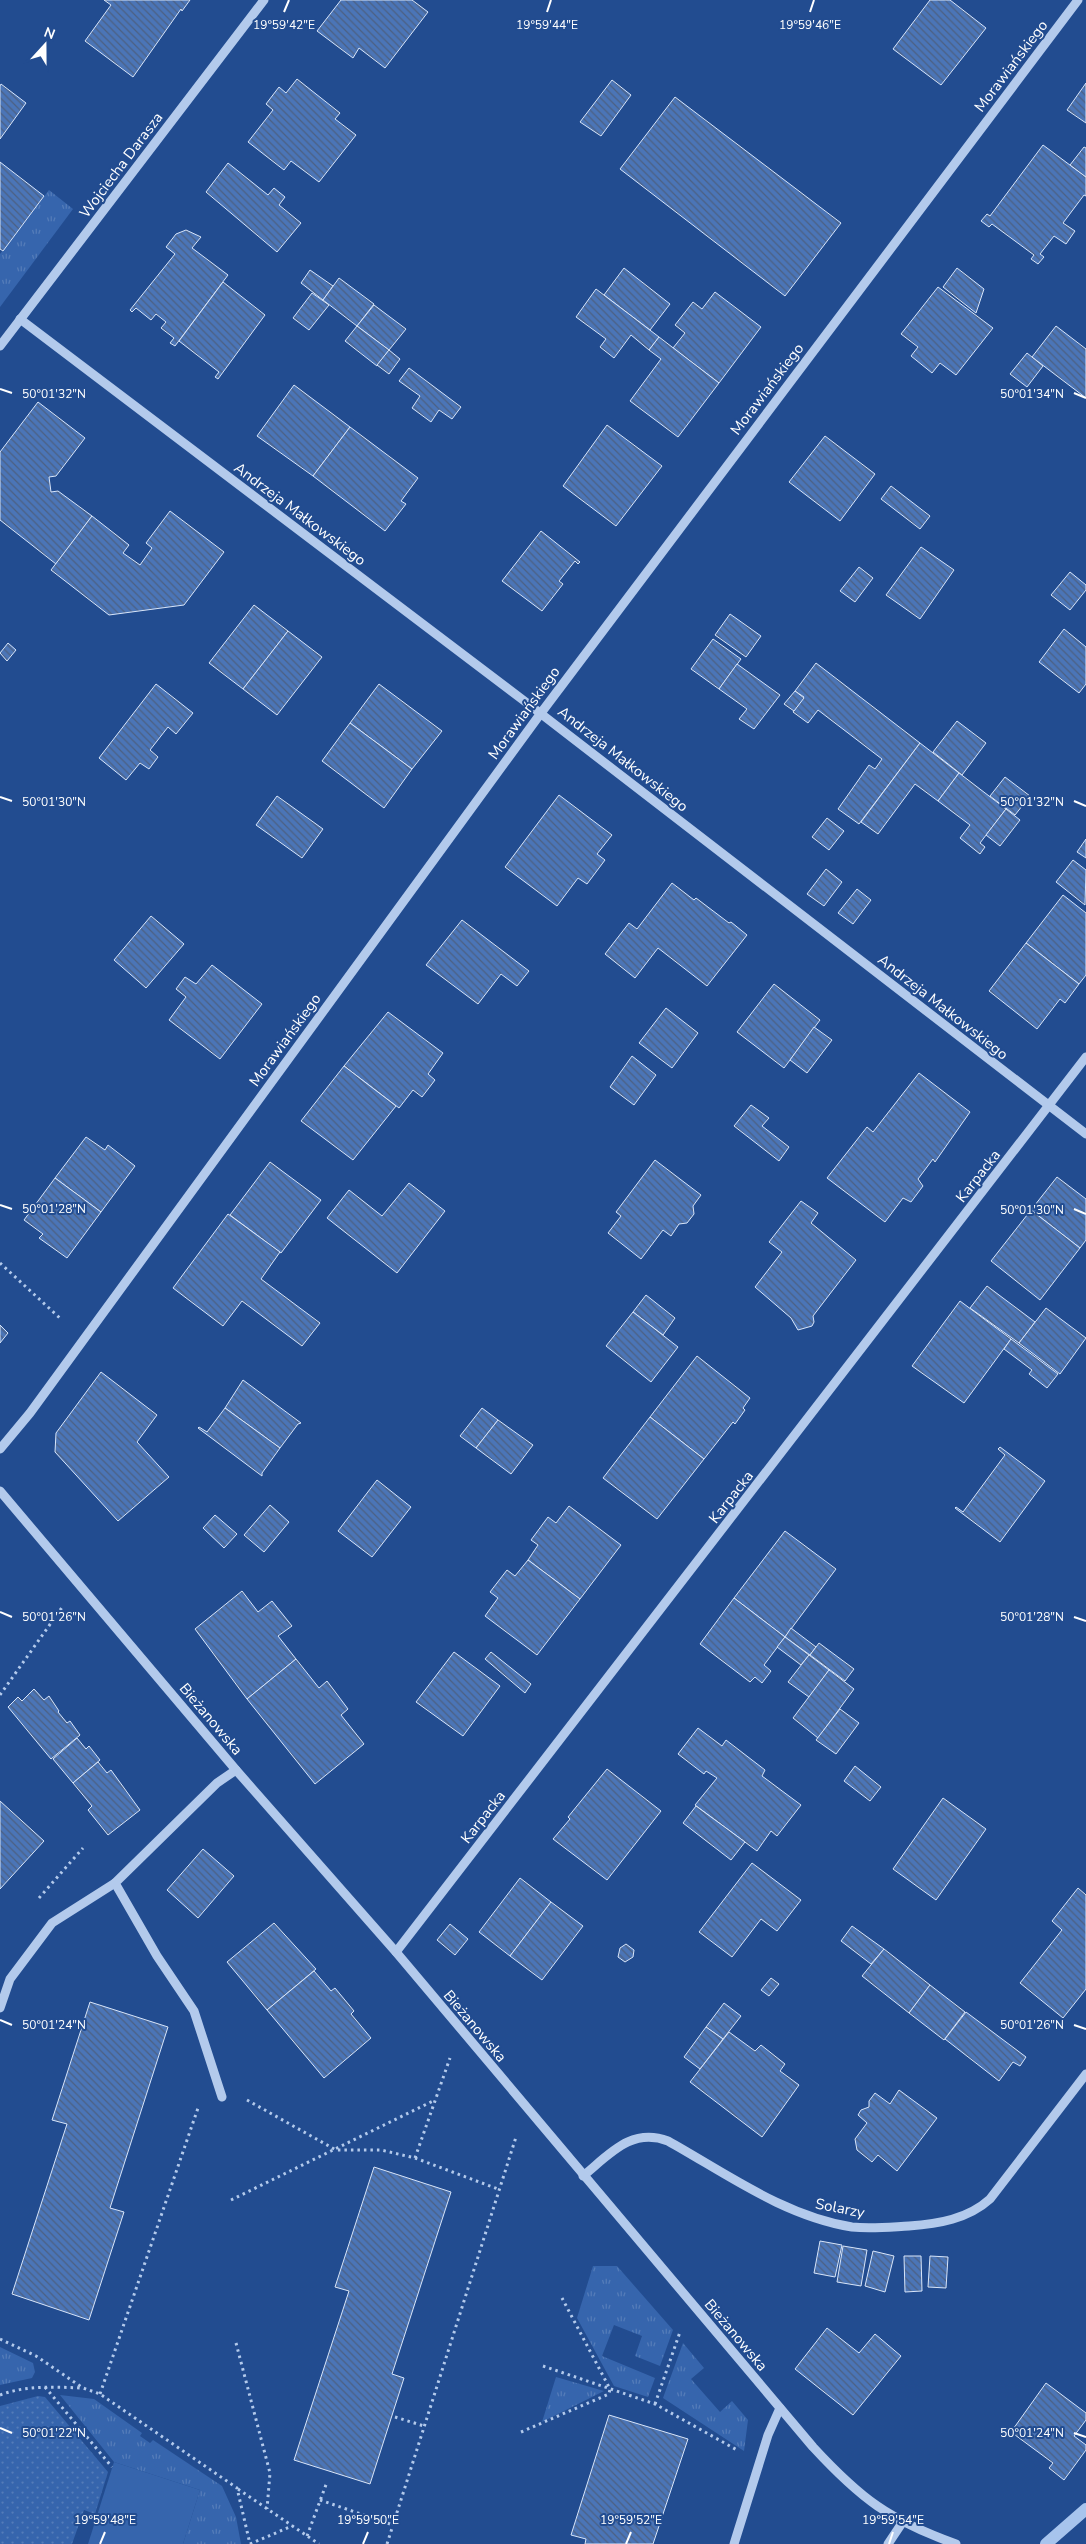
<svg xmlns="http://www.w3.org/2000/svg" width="1086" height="2544" font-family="'Nunito Sans',sans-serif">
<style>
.grass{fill:url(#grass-tufts)}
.park{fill:url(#park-dots)}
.pitch{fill:#3665ad}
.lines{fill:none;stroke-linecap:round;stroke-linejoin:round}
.stream{stroke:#a7c4ed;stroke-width:12}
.building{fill:url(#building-back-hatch);stroke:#d8e5f9}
.path{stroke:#b3caec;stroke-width:3;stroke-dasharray:2.5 4;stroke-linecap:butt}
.minor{stroke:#b3caec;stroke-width:9}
.ticks{fill:none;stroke:#fff;stroke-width:2}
.labels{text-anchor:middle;stroke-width:4;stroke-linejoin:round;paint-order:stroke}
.street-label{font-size:15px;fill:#fff;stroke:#224c90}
.ticks-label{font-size:12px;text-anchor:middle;fill:#fff;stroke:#224c90;stroke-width:4;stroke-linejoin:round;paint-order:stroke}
</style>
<defs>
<pattern id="grass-tufts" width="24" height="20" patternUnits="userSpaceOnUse" patternTransform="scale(1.25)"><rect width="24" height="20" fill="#3665ad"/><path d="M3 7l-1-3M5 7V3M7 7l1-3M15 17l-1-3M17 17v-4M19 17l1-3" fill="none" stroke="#547cb9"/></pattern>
<pattern id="park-dots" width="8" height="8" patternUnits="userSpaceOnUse" patternTransform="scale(1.25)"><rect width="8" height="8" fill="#3665ad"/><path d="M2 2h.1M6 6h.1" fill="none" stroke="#547cb9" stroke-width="1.8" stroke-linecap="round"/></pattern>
<pattern id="building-back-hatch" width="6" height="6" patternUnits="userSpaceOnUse" patternTransform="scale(1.25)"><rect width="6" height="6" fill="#4b75b7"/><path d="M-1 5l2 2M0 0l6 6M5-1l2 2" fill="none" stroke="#4c6082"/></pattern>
</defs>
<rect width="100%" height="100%" fill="#224c90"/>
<g class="grass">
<path d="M49,190l24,19 -73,98v-53z"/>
<path d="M593,2266h24l56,64 -13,36 -25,-10 7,-20 -28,-11 -12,31 53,22 -7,19 -34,-11 -37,-68z"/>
<path d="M683,2343l21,25 -13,11 29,33 12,-11 16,19 -4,31 -81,-53z"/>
<path d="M0,2347l33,16 2,9 -3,6 -32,7z"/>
<path d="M556,2377l48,14 -62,31z"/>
<path d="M60,2395l34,4 48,34 -2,3 10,7 3,-3 69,46 14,31 5,27h-58l17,-54 -86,-28z"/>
</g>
<path class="park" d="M38,2396l7,1 63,75 -13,42 -11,-4 -12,34h-72v-138z"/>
<path class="pitch" d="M114,2462l86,28 -17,54h-95z"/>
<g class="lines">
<path class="stream" d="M1046,2544l40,-35"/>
</g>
<g class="building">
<path d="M104,0h86l-8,11 -1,-2 -48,68 -48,-36 26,-36z"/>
<path d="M341,0h71l16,12 -43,56 -26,-20 -6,10 -36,-27z"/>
<path d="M930,0h20l36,28 -45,57 -48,-36z"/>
<path d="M297,79l43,34 -5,6 21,16 -37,47 -28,-21 -7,9 -36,-28 25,-32 -7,-6 13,-17 7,6z"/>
<path d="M612,80l19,15 -30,41 -21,-14z"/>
<path d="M1086,83v40l-19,-13z"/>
<path d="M1,84l25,19 -26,36v-53z"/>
<path d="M675,97l166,126 -56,73 -165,-127z"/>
<path d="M1043,145l43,32v19l-2,-1 -21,28 12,8 -9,13 -12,-8 -14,18 4,3 -6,7 -7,-5 3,-4 -42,-31 -3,3 -8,-6 6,-7 3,2z"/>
<path d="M1084,147l2,1v29l-16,-12z"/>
<path d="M0,162l44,34 -41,55 -3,-2z"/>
<path d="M228,163l40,32 6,-7 11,9 -6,8 22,18 -24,29 -71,-60z"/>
<path d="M186,230l15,7 -9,11 36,27 -53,71 -5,-3 4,-5 -13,-10 5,-6 -10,-8 -5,6 -15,-12 -4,4 -2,-2 45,-56 -9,-7 10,-13z"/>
<path d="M624,268l46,36 -20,26 -46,-35z"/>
<path d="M957,268l27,21 -8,24 -33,-26z"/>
<path d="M310,270l23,16 -10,14 -22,-17z"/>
<path d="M339,278l35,26 -17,22 -34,-26z"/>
<path d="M223,282l42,33 -47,64 -3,-2 4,-5 -40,-31z"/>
<path d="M938,287l55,41 -37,47 -16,-12 -8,10 -21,-17 7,-9 -17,-13z"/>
<path d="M596,289l63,48 -10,13 -18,-15 -17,23 -14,-11 6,-8 -30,-22z"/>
<path d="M715,292l46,35 -42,56 -46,-35 12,-15 -10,-8 18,-23 9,7z"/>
<path d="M312,293l17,12 -20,25 -16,-12z"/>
<path d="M374,305l32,24 -17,21 -32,-24z"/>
<path d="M357,326l32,24 -12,16 -32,-25z"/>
<path d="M1056,326l30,23v49l-54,-41z"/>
<path d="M659,337l60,46 -41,54 -48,-36 31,-42 -12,-9z"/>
<path d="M389,350l11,9 -11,15 -12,-9z"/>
<path d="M1027,353l16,13 -16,21 -17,-13z"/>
<path d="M409,368l52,39 -9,12 -13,-9 -8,12 -19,-14 8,-12 -21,-15z"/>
<path d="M294,385l56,42 -37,49 -56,-40z"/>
<path d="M38,402l47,36 -29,38 -7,1 2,15 7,-1 34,25 -36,48 -56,-44v-68z"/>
<path d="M607,425l55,41 -46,60 -53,-40z"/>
<path d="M350,427l68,51 -17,23 5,3 -21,27 -72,-55z"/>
<path d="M825,436l50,38 -35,47 -51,-39z"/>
<path d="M891,486l39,30 -10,13 -39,-30z"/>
<path d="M170,511l54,41 -40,53 -75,10 -58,-45 41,-54 37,29 -6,8 17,12 12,-17 -6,-5z"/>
<path d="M541,531l39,31 -2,2 -3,-3 -16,20 4,3 -21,27 -40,-30z"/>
<path d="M921,547l33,23 -34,49 -34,-24z"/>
<path d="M859,567l14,11 -18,24 -15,-11z"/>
<path d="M1070,572l16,13v5l-16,20 -19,-15z"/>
<path d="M254,605l34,26 -45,58 -34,-26z"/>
<path d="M730,614l31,22 -15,21 -31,-22z"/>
<path d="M1064,629l22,18v37l-7,9 -40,-31z"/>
<path d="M288,631l34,26 -45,58 -34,-26z"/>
<path d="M713,639l28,20 -22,30 -28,-20z"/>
<path d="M8,643l8,7 -9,11 -7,-8z"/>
<path d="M816,663l104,80 -61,81 -21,-15 31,-44 6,4 7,-10 -64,-49 -10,13 -15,-11 11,-15 -9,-6z"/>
<path d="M737,664l43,31 -26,34 -15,-10 8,-10 -28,-20z"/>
<path d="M156,684l37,29 -17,21 -8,-7 -18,23 8,7 -9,12 -9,-6 -14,17 -27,-22z"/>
<path d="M379,684l63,47 -30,38 -62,-46z"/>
<path d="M795,691l9,7 -10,13 -10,-7z"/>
<path d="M957,721l29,22 -24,32 -29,-23z"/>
<path d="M350,723l62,46 -28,39 -62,-47z"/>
<path d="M920,743l39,30 -21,28 -23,-17 -37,50 -17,-12z"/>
<path d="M959,773l47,36 -26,34 5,4 -5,7 -20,-16 10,-13 -32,-24z"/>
<path d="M1005,777l25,19 -15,19 -25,-19z"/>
<path d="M559,795l53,40 -15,19 8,6 -18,24 -9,-6 -21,28 -52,-39z"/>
<path d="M277,796l46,33 -21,29 -46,-33z"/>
<path d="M1006,809l14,11 -20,26 -14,-11z"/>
<path d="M827,818l17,13 -15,19 -17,-13z"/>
<path d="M1086,839v19l-9,-6z"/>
<path d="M1073,860l13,10 -1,35 -29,-23z"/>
<path d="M826,869l16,13 -18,24 -17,-12z"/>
<path d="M672,883l22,17 2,-2 33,25 2,-1 16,13 -40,51 -49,-38 -23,30 -30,-24 24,-31 8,6z"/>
<path d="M857,889l14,11 -18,24 -15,-11z"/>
<path d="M1063,895l23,18v62l-7,9 -53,-41z"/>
<path d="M151,916l33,28 -38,44 -32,-28z"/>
<path d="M462,920l67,51 -12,15 -16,-12 -23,30 -52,-39z"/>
<path d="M1026,943l53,41 -14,19 -5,-4 -23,30 -48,-38z"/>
<path d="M212,965l50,39 -42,55 -51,-39 17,-23 -10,-8 9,-12 11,7z"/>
<path d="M774,984l46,36 -36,48 -47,-36z"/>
<path d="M666,1008l32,25 -26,35 -33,-25z"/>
<path d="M388,1012l55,41 -15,21 7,6 -13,17 -9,-7 -14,18 -55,-42z"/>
<path d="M814,1027l18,13 -25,33 -17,-13z"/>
<path d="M632,1056l24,19 -22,30 -24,-18z"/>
<path d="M344,1066l52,40 -43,54 -52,-39z"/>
<path d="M919,1073l51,39 -35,50 -2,-3 -15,20 5,7 -12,16 -8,-4 -18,24 -58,-44 40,-51 6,5z"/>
<path d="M751,1105l18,13 -7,8 27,21 -10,14 -45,-35z"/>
<path d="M86,1137l19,13 3,-5 27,21 -34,46 -46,-34z"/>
<path d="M655,1160l46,35 -8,11 1,8 -7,9 -8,1 -8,12 -8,-6 -22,29 -33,-26 13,-17 -5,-4z"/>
<path d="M270,1162l51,38 -40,53 -51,-38z"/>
<path d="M1057,1177l29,22v41l-6,8 -49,-38z"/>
<path d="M55,1178l46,34 -34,46 -28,-20 4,-4 -19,-14z"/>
<path d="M409,1183l36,28 -48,62 -70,-55 22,-28 33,26z"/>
<path d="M801,1201l17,12 -7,10 45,37 -43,56 1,6 -2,4 -14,4 -7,-12 -36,-31 27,-35 -13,-10z"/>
<path d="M1031,1210l49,38 -40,52 -49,-39z"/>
<path d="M228,1214l52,38 -19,27 59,44 -18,23 -60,-45 -19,25 -50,-38z"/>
<path d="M987,1286l48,36 -16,21 -49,-35z"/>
<path d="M646,1295l29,23 -12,17 -30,-23z"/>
<path d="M960,1301l51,38 -47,64 -52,-37z"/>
<path d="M1046,1308l40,30 -26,36 -41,-31z"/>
<path d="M633,1312l45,35 -27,35 -45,-36z"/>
<path d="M0,1325l8,8 -8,10z"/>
<path d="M1011,1339l47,35 -11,14 -18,-14 3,-4 -28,-21z"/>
<path d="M697,1356l53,42 -7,10 2,2 -10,14 -2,-2 -29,37 -54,-42z"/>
<path d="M101,1372l56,43 -20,27 32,35 -51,44 -63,-69 1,-19z"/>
<path d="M243,1380l58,43 -3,1 -18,24 -55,-40z"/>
<path d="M225,1408l55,40 -18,25v3l-64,-48 1,-1 8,5z"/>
<path d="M482,1408l16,12 -22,28 -16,-12z"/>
<path d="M650,1417l54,42 -47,60 -54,-41z"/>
<path d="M498,1420l35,25 -22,29 -35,-26z"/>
<path d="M1000,1447l45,34 -45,61 -45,-34 1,-1 7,5 42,-57 -7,-6z"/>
<path d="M377,1480l34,27 -39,50 -34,-26z"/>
<path d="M270,1505l19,17 -25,30 -20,-17z"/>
<path d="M569,1506l52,39 -41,54 -52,-39 10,-15 -7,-5 17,-23 8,6z"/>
<path d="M215,1515l22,19 -13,14 -21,-20z"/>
<path d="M785,1531l51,38 -51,68 -51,-39z"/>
<path d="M528,1560l52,39 -43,56 -52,-39 13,-18 -8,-6 17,-22 8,6z"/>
<path d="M242,1591l16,21 14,-11 20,25 -14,10 18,23 -49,40 -52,-70z"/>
<path d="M734,1598l51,39 -21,28 7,6 -9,12 -7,-6 -5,5 -50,-38z"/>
<path d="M791,1628l25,19 -6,8 -25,-18z"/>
<path d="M785,1637l24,18 -8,10 -24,-18z"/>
<path d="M819,1643l35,26 -9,12 -35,-26z"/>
<path d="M454,1652l46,34 -37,50 -47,-34z"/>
<path d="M491,1652l40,32 -6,9 -40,-34z"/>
<path d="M809,1655l20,15 -20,27 -21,-15z"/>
<path d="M296,1659l23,29 8,-7 21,28 -7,6 23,29 -49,40 -68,-85z"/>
<path d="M829,1670l25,19 -36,49 -25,-20z"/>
<path d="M34,1689l10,11 5,-4 10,15 -1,1 9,11 3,-2 10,14 -29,24 -43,-52 10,-10 4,4z"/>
<path d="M840,1709l19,14 -23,31 -20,-14z"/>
<path d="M698,1728l24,18 4,-6 39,30 -3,6 39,29 -24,31 -6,-5 -14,20 -62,-46 22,-27 -11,-7 -2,3 -26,-20z"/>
<path d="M77,1738l9,11 3,-3 11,14 -27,23 -20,-24z"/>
<path d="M98,1762l9,11 4,-3 29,40 -32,25 -20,-25 4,-4 -19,-23z"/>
<path d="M855,1766l26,21 -11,14 -26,-20z"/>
<path d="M607,1769l54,42 -54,69 -54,-41 17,-20 -2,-2z"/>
<path d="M943,1798l43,31 -50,71 -43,-31z"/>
<path d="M0,1801l44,40 -44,48z"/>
<path d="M696,1806l49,36 -14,18 -48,-37z"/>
<path d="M203,1849l31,27 -36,42 -31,-28z"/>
<path d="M752,1863l49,37 -24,31 -16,-12 -29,38 -33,-25z"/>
<path d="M520,1878l31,24 -41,54 -31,-24z"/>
<path d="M1078,1888l8,7v94l-23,29 -43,-35 42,-53 -10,-9z"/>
<path d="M551,1902l32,24 -41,54 -32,-24z"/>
<path d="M274,1923l42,46 -49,41 -40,-48z"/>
<path d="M450,1924l18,15 -13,16 -18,-15z"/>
<path d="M852,1926l32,23 -13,15 -30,-23z"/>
<path d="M626,1944l8,6 -1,7 -8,5 -7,-5 2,-9z"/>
<path d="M884,1949l46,36 -21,28 -47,-37z"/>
<path d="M314,1971l17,20 4,-3 19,23 -3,3 20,24 -47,40 -57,-68z"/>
<path d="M771,1978l8,6 -10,12 -8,-6z"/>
<path d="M930,1985l35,27 -21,28 -35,-27z"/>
<path d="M90,2002l78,25 -58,181 14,4 -35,108 -77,-26 55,-170 -15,-4z"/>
<path d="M724,2003l17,13 -18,23 -17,-12z"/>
<path d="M966,2012l60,45 -6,9 -7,-4 -14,19 -54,-42z"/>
<path d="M706,2027l17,12 -23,30 -16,-12z"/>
<path d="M729,2032l26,19 6,-6 24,19 -5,7 19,14 -37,52 -72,-55z"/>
<path d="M899,2090l38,28 -40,53 -19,-16 -6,7 -15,-12 -2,-11 12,-16 -9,-8 3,-5 8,-3v-6l6,-8 15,11z"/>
<path d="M374,2167l77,25 -59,182 12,4 -34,106 -76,-24 55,-169 -14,-4z"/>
<path d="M820,2241l22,4 -7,32 -21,-4z"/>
<path d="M843,2246l24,4 -6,36 -24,-4z"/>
<path d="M873,2251l21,5 -9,36 -20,-6z"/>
<path d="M904,2256h17l1,35 -17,1z"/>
<path d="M930,2256l18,1 -2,31 -18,-1z"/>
<path d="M827,2328l32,25 16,-19 26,22 -48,59 -58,-46z"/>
<path d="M1046,2383l40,30v7l-12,16 12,9v5l-22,30 -15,-12 4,-5 -42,-31z"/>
<path d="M609,2415l79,24 -35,105h-68l1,-5 -15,-4z"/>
</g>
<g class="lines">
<g class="path">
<path d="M0,1263l62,57"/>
<path d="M0,1695l63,-89"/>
<path d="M39,1898l44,-50"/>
<path d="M247,2100l89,50h45l34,8 83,31"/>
<path d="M415,2158l35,-100"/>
<path d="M231,2200l204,-100"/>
<path d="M0,2339l36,17 47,32 17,6 137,94 13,56"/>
<path d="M236,2343l34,130 -3,36"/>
<path d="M543,2366l112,38 82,46"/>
<path d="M45,2387l67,80"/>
<path d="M100,2394l98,-286"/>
<path d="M0,2395c27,-10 54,-8 83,-7"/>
<path d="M655,2404l25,-72"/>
<path d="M395,2417l29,9"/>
<path d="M521,2432l88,-38 1,-5 -48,-91"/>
<path d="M238,2489l81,55"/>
<path d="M320,2500l73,25"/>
<path d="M307,2536l20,-54"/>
<path d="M250,2544l42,-18"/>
<path d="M387,2544l129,-407"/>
</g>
<g class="minor">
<path d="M20,319l507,384 559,431"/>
<path d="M0,346l264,-346"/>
<path d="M0,1449l30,-36 511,-700 537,-713"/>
<path d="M0,1491l236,279 160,182 417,495c48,52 76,73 143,97"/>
<path d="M396,1952l690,-895"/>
<path d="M0,2008l10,-29 42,-56 63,-40"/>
<path d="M222,2097l-28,-86 -37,-55 -42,-73 102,-100 19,-13"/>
<path d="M583,2176c26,-21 48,-49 85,-35 59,33 116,75 184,86 19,2 38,0 57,-1 29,-2 59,-7 81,-27l96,-125"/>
<path d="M734,2544l34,-109 12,-27"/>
<path d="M888,2544l14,-21"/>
</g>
</g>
<path class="ticks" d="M284,12l5,-12M547,12l4,-12M810,12l4,-12M0,389l12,4M1074,393l12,5M0,797l12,4M1074,801l12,5M0,1205l12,4M1074,1209l12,5M0,1612l12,5M1074,1617l12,4M0,2020l12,5M1074,2025l12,4M0,2428l12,5M1074,2433l12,4M100,2544l5,-12M363,2544l5,-12M626,2544l5,-12M889,2544l4,-12"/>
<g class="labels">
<g class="street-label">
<text transform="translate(1011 66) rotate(-53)" y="5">Morawiańskiego</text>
<text transform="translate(121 165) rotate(-53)" y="5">Wojciecha Darasza</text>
<text transform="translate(767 389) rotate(-53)" y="5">Morawiańskiego</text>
<text transform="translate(300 514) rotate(37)" y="5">Andrzeja Małkowskiego</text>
<text transform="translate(524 713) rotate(-54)" y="5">Morawiańskiego</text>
<text transform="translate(623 759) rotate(38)" y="5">Andrzeja Małkowskiego</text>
<text transform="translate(943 1007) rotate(38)" y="5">Andrzeja Małkowskiego</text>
<text transform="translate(285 1040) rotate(-54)" y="5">Morawiańskiego</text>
<text transform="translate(978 1176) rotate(-52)" y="5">Karpacka</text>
<text transform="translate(731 1497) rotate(-52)" y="5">Karpacka</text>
<text transform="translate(211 1719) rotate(50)" y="5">Bieżanowska</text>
<text transform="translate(483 1817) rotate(-52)" y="5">Karpacka</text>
<text transform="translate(475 2026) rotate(50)" y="5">Bieżanowska</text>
<text transform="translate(840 2208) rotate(11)" y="5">Solarzy</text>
<text transform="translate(736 2335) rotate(50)" y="5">Bieżanowska</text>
</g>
</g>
<g class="ticks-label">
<text x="284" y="29">19°59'42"E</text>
<text x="547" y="29">19°59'44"E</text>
<text x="810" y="29">19°59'46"E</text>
<text x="54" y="398">50°01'32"N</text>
<text x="1032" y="398">50°01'34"N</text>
<text x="54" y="806">50°01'30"N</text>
<text x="1032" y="806">50°01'32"N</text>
<text x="54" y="1213">50°01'28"N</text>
<text x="1032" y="1214">50°01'30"N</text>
<text x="54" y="1621">50°01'26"N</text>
<text x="1032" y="1621">50°01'28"N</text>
<text x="54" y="2029">50°01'24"N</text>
<text x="1032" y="2029">50°01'26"N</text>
<text x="54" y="2437">50°01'22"N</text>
<text x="1032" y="2437">50°01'24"N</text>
<text x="105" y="2524">19°59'48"E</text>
<text x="368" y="2524">19°59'50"E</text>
<text x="631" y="2524">19°59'52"E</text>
<text x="893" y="2524">19°59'54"E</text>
</g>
<g transform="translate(45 45) rotate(21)" stroke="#224c90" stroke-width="4" paint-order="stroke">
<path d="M0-4L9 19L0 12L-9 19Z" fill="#ffffff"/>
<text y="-8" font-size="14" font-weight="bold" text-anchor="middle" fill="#ffffff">N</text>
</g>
</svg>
